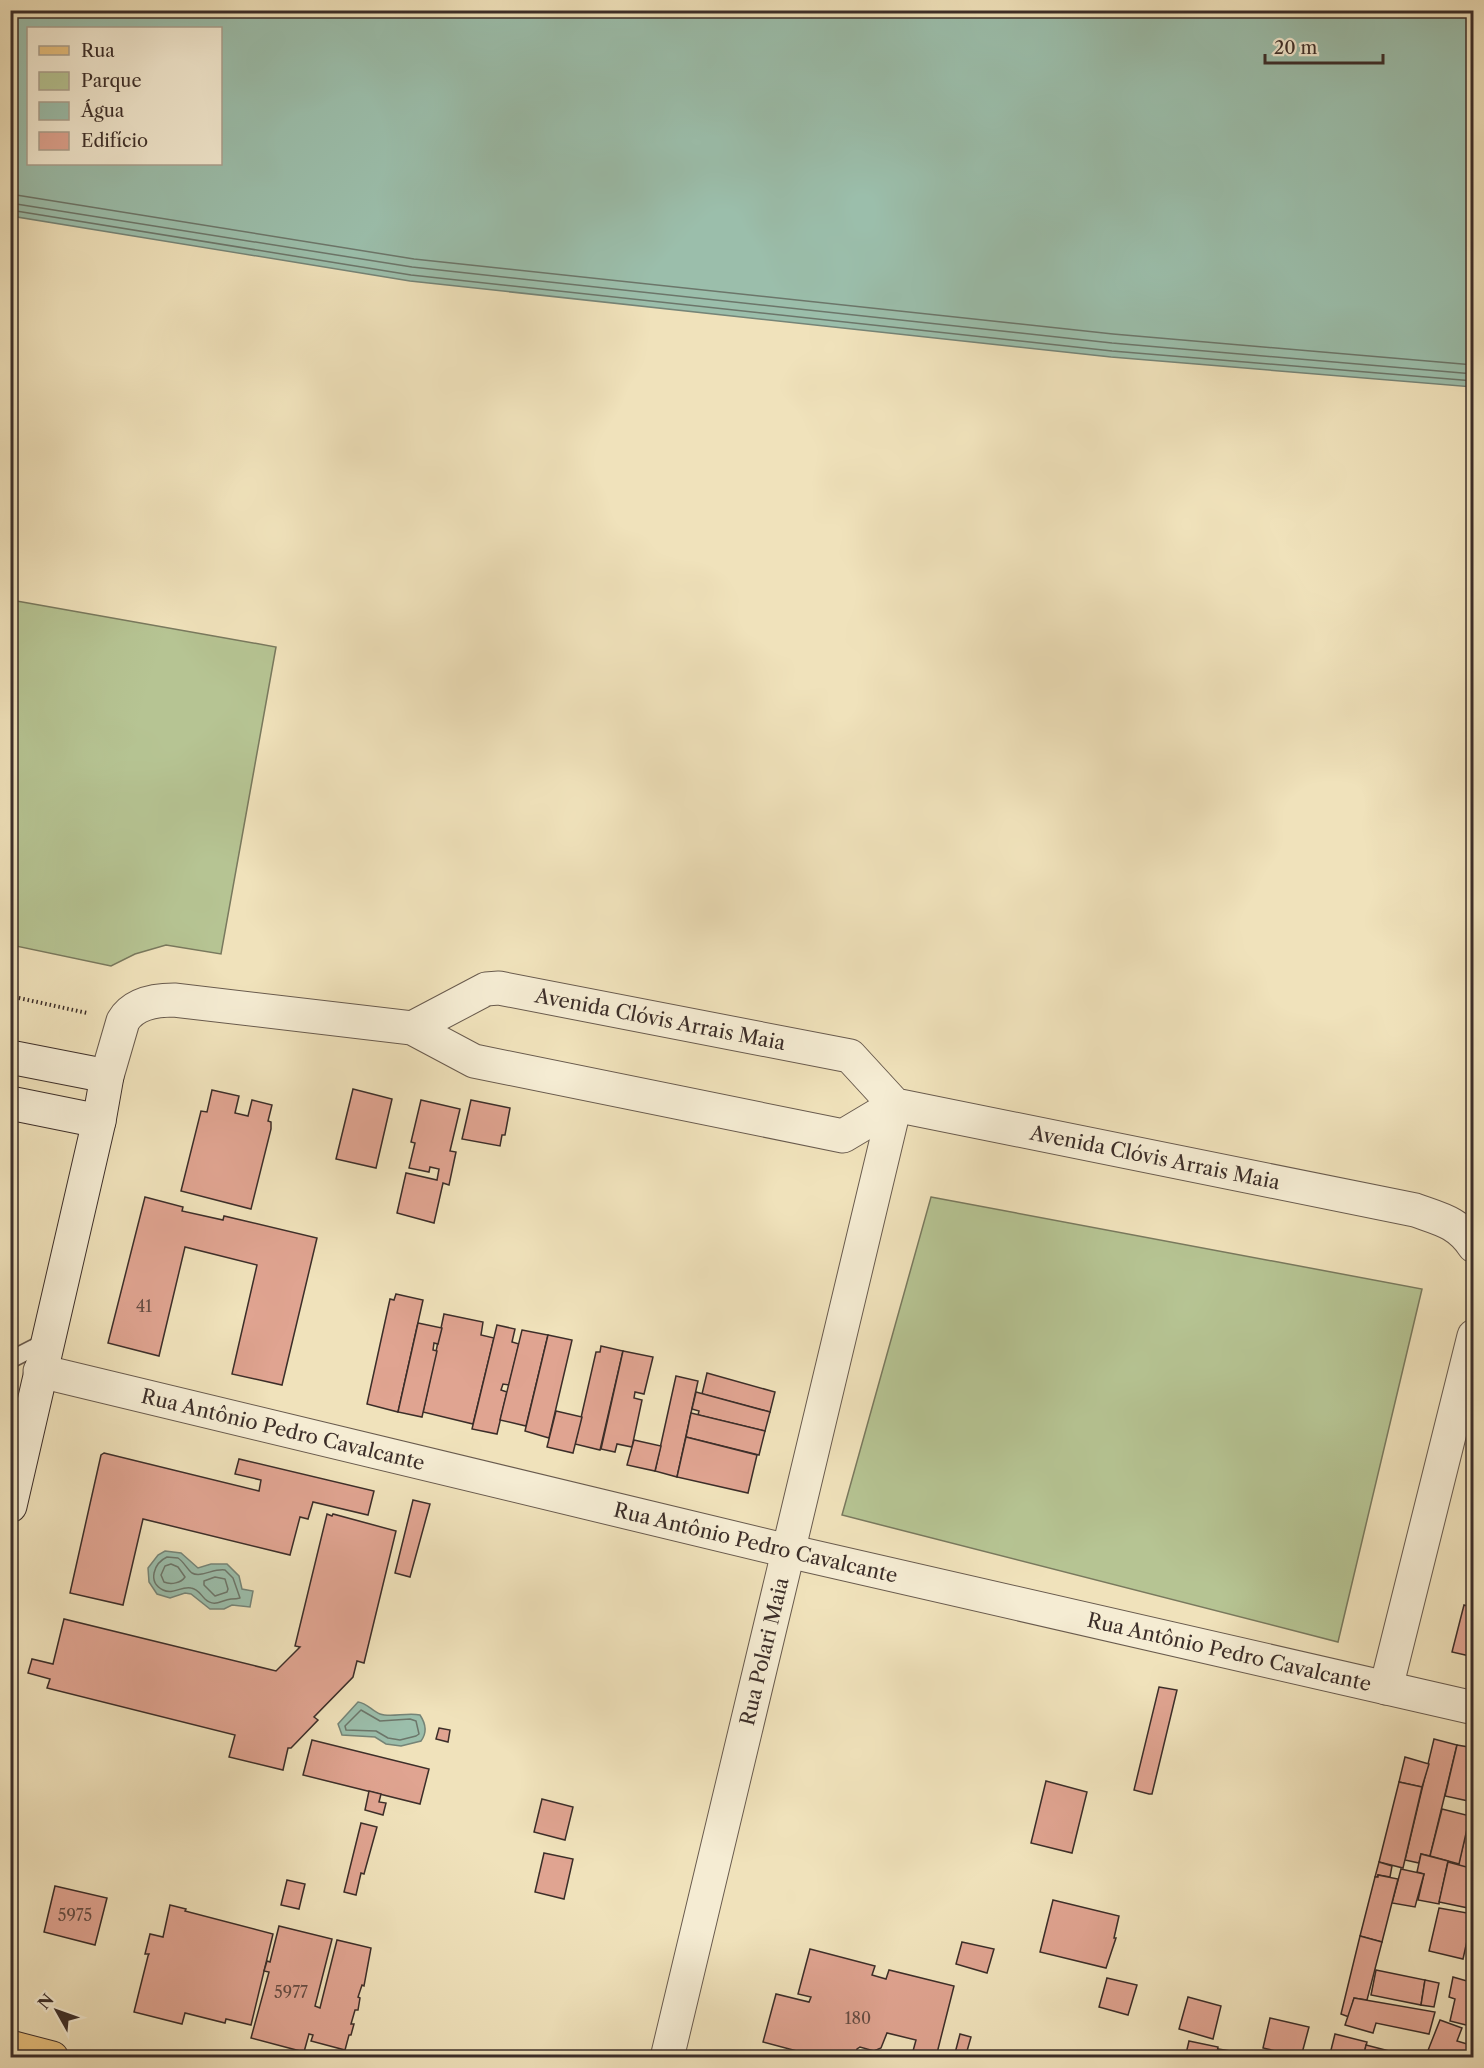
<svg xmlns="http://www.w3.org/2000/svg" width="1484" height="2068" font-family="'Libre Caslon Text',serif">
<style>
.green{fill:#b6c493;stroke:#79795e;stroke-width:1.5}
.water{fill:#9bbeab;stroke:#758477;stroke-width:1.5;fill-rule:evenodd}
.lines{fill:none;stroke-linecap:round;stroke-linejoin:round}
.shore{stroke:#6c766a;stroke-width:1.5}
.building{fill:#e0a491;stroke:#3c2e29;stroke-width:1.5}
.lane-casing{stroke:#695b4e;stroke-width:19}
.street-casing{stroke:#695b4e;stroke-width:35}
.secondary-casing{stroke:#3c2e29;stroke-width:35}
.primary-casing{stroke:#3c2e29;stroke-width:35}
.path{stroke:#3c2e29;stroke-width:4;stroke-dasharray:1.5 3;stroke-linecap:butt}
.lane{stroke:#f5ecd3;stroke-width:16}
.street{stroke:#f5ecd3;stroke-width:33}
.secondary{stroke:#f5ecd3;stroke-width:33}
.primary{stroke:#e8c17e;stroke-width:33}
.labels{text-anchor:middle;stroke-width:4.5;stroke-linejoin:round;paint-order:stroke}
.number-label{font-size:16px;fill:#654c43}
.street-label{font-size:20px;fill:#3c2e29;stroke:#f5ecd3}
</style>
<rect width="100%" height="100%" fill="#f0e2bb"/>
<filter id="stains"><feTurbulence type="fractalNoise" baseFrequency=".00333" numOctaves="4"/><feColorMatrix values="0 0 0 0 .2 0 0 0 0 .09 0 0 0 0 .02 0 0 0 .5 -.17"/></filter>
<radialGradient id="worn" r=".72"><stop offset=".6" stop-color="#630" stop-opacity="0"/><stop offset="1" stop-color="#630" stop-opacity=".3"/></radialGradient>
<g class="green">
<path d="M11,600l265,47 -55,307 -55,-9 -31,9 -24,12 -100,-21z"/>
<path d="M931,1197l491,92 -84,353 -496,-127z"/>
</g>
<g class="water">
<path d="M10,11h1463v376l-362,-30 -701,-76 -399,-65zM28,28h192v136h-192z"/>
<path d="M165,1551l16,2 17,15 13,-4h16l12,12 3,13 11,2 -3,16 -18,-2 -8,4h-14l-19,-15 -6,-1 -15,5 -13,-4 -8,-12 -1,-14 10,-13z"/>
<path d="M358,1702c9,1 14,9 22,12 11,4 27,-2 40,1 6,9 7,18 1,26l-20,5 -15,-2 -11,-7 -33,-2 -4,-11z"/>
</g>
<g class="lines">
<g class="shore">
<path d="M10,194l404,65 699,75 361,31"/>
<path d="M10,203l402,64 700,76 362,31"/>
<path d="M10,210l401,65 701,76 362,30"/>
<path d="M167,1557l11,1c6,4 9,11 14,15 9,5 22,-5 33,-3l8,8 7,20c-3,1 -6,1 -9,1 -10,1 -16,9 -26,0 -5,-5 -7,-10 -14,-11 -10,-2 -18,7 -28,2 -16,-8 -9,-27 4,-33z"/>
<path d="M171,1564l7,3 7,10c-4,6 -14,8 -21,5l-3,-7 4,-9z"/>
<path d="M215,1577l10,2 3,10 -1,3 -12,4 -11,-11v-4z"/>
<path d="M361,1710l19,11 30,-2 6,2 3,13 -3,2 -16,4 -12,-2 -12,-7 -30,-1 -1,-4z"/>
</g>
</g>
<g class="building">
<path d="M353,1089l39,10 -16,69 -40,-9z"/>
<path d="M212,1090l27,6 -4,17 13,3 4,-16 20,5 -4,16 3,1v7l-20,80 -70,-18 20,-80 6,1z"/>
<path d="M421,1100l39,9 -10,42 6,1 -7,33 -6,-2 -9,40 -37,-10 9,-40 31,7 2,-11 -9,-2 -1,5 -20,-4 6,-25 -4,-1z"/>
<path d="M471,1100l39,8 -5,27h-3l-2,11 -38,-7z"/>
<path d="M145,1197l38,10 -1,4 41,9 1,-4 93,22 -35,147 -50,-11 25,-109 -72,-18 -26,109 -51,-13z"/>
<path d="M396,1294l27,6 -25,112 -31,-8 23,-105 4,1z"/>
<path d="M444,1314l39,8 -2,13 13,3 -21,86 -50,-12z"/>
<path d="M418,1323l24,5 -4,16 -4,-1 -1,7 4,1 -15,66 -24,-5z"/>
<path d="M497,1325l18,4 -3,13 7,2 -10,41 -6,-1 -2,6 6,2 -10,42 -25,-5z"/>
<path d="M522,1330l26,5 -22,91 -26,-6z"/>
<path d="M548,1335l24,5 -23,98 -24,-7z"/>
<path d="M601,1346l22,5 -23,99 -25,-6 21,-92h4z"/>
<path d="M623,1351l30,6 -9,37 -9,-2 -1,6 8,2 -10,47 -15,-3 -2,8 -14,-3z"/>
<path d="M707,1373l68,19 -5,20 -68,-18z"/>
<path d="M676,1376l22,5 -21,96 -22,-6z"/>
<path d="M696,1392l74,20 -5,19 -67,-16 1,-4 -7,-2z"/>
<path d="M556,1411l26,6 -9,36 -26,-6z"/>
<path d="M691,1413l74,18 -6,24 -73,-18z"/>
<path d="M686,1437l71,18 -9,38 -71,-16z"/>
<path d="M634,1440l27,6 -6,25 -28,-6z"/>
<path d="M104,1453l155,38 2,-11 -26,-6 4,-15 135,32 -6,24 -55,-13 -5,17 -8,-2 -10,38 -147,-36 -20,86 -53,-12 31,-138z"/>
<path d="M413,1500l17,4 -20,73 -15,-4z"/>
<path d="M327,1514l5,2 1,-2 63,17 -32,132 -7,-2 -4,16 -39,40 4,3 -27,28h-3l-5,22 -54,-13 6,-22 -188,-47 3,-9 -22,-6 4,-14 21,5 11,-45 212,52 24,-24 -5,-1z"/>
<path d="M1464,1605l10,3v49l-22,-5z"/>
<path d="M1159,1687l18,3 -25,104h-3l-15,-4z"/>
<path d="M439,1728l11,2 -2,12 -12,-3z"/>
<path d="M1434,1739l23,6 -27,111 -9,-2 -2,9 -14,-3z"/>
<path d="M312,1740l117,29 -9,35 -117,-29z"/>
<path d="M1457,1745l17,3 -1,54 -28,-6z"/>
<path d="M1405,1757l24,7 -7,23 -23,-5z"/>
<path d="M1046,1781l41,11 -15,61 -41,-10z"/>
<path d="M1399,1782l23,5 -19,81 -24,-6z"/>
<path d="M369,1791l12,3 -2,8 7,1 -3,12 -18,-5z"/>
<path d="M542,1799l31,8 -8,33 -31,-8z"/>
<path d="M1474,1799v70l-16,-3z"/>
<path d="M1442,1809l28,7 -11,48 -29,-8z"/>
<path d="M361,1823l16,4 -13,47 -3,-1 -5,22 -12,-3z"/>
<path d="M544,1853l29,6 -9,40 -29,-7z"/>
<path d="M1421,1854l27,7 -9,43 -21,-4 6,-26 -7,-2z"/>
<path d="M1379,1862l13,4 -2,11 -12,-2v2h-3z"/>
<path d="M1448,1862l26,7 -1,40 -34,-7z"/>
<path d="M1401,1869l23,5 -9,33 -23,-4z"/>
<path d="M1378,1875l20,4 -16,63 -22,-6 15,-59h3z"/>
<path d="M287,1880l18,4 -6,25 -18,-4z"/>
<path d="M55,1886l52,12 -12,47 -51,-13z"/>
<path d="M1053,1900l66,16 -5,22h2l-10,30 -66,-16z"/>
<path d="M170,1905l16,4 -1,2 88,23 -22,91 -25,-6 -1,4 -40,-10 -3,11 -48,-12 14,-56 1,-2h-4l5,-20 13,3z"/>
<path d="M1439,1908l34,6 -10,45 -34,-8z"/>
<path d="M279,1926l53,13 -17,67 5,2 17,-68 34,8 -7,38 -2,-1 -4,12 2,1 -2,12h-3l-4,14h3l-3,11h-2l-4,15 -34,-9 2,-6 -4,-1 -5,18 -53,-14 18,-66 -5,-1 3,-10 3,1z"/>
<path d="M1360,1936l22,6 -15,58 -13,-2 -5,19 -8,-3z"/>
<path d="M962,1942l32,7 -7,24 -31,-9z"/>
<path d="M810,1949l65,17 -3,9 14,4 3,-9 65,16 -18,71 -23,-6 3,-11 -29,-7 -6,15 -7,3 -14,-4 -3,2 -2,9h-32l-60,-16 13,-48 33,8 2,-5 -13,-3z"/>
<path d="M1376,1970l49,10 -4,25 -50,-10z"/>
<path d="M1453,1977l21,6v44l-24,-6 5,-22 -6,-2z"/>
<path d="M1107,1978l30,7 -9,30 -29,-8z"/>
<path d="M1425,1980l14,3 -5,24 -13,-2z"/>
<path d="M1188,1997l33,9 -8,33 -34,-10z"/>
<path d="M1354,1998l81,14 -6,22 -53,-11 -3,10 -28,-8z"/>
<path d="M1270,2018l39,9 -8,30 -38,-9z"/>
<path d="M1440,2020l22,8 -5,13 17,5v12h-49z"/>
<path d="M960,2034l11,3 -6,21h-26l1,-5 14,4z"/>
<path d="M1335,2034l32,8 -4,16h-34z"/>
<path d="M1189,2041l29,6 -2,11h-31z"/>
<path d="M1366,2045l35,9 -1,4h-37z"/>
<path d="M1218,2049l19,3 23,5 -44,1z"/>
</g>
<g class="lines">
<defs>
<path id="lane" d="M10,1360l37,-19"/>
<g id="street">
<path id="s1" d="M412,1028l74,-39 13,-1 351,68 45,49 520,105c25,9 43,12 59,36"/>
<path d="M107,1076l16,-55c10,-17 32,-21 51,-21l238,28 62,33 369,75 52,-31"/>
<path id="s2" d="M40,1371l748,180 686,157"/>
<path d="M1386,1688l88,-352"/>
<path id="s3" d="M667,2058l228,-953"/>
</g>
<g id="secondary">
<path d="M10,1057l97,19 -8,45 -89,385"/>
<path d="M10,1103l89,18"/>
</g>
<path id="primary" d="M10,2047l42,11"/>
</defs>
<use href="#lane" class="lane-casing"/>
<use href="#street" class="street-casing"/>
<use href="#secondary" class="secondary-casing"/>
<use href="#primary" class="primary-casing"/>
<path class="path" d="M10,996l77,17"/>
<use href="#lane" class="lane"/>
<use href="#street" class="street"/>
<use href="#secondary" class="secondary"/>
<use href="#primary" class="primary"/>
</g>
<g class="labels">
<g class="number-label">
<text x="144" y="1312">41</text>
<text x="75" y="1921">5975</text>
<text x="291" y="1998">5977</text>
<text x="858" y="2024">180</text>
</g>
<g class="street-label">
<text dy="7" stroke="none"><textPath href="#s1" startOffset="261">Avenida Clóvis Arrais Maia</textPath></text>
<text dy="7" stroke="none"><textPath href="#s1" startOffset="786">Avenida Clóvis Arrais Maia</textPath></text>
<text dy="7" stroke="none"><textPath href="#s2" startOffset="250">Rua Antônio Pedro Cavalcante</textPath></text>
<text dy="7" stroke="none"><textPath href="#s2" startOffset="736">Rua Antônio Pedro Cavalcante</textPath></text>
<text dy="7" stroke="none"><textPath href="#s3" startOffset="418">Rua Polari Maia</textPath></text>
<text dy="7" stroke="none"><textPath href="#s2" startOffset="1222">Rua Antônio Pedro Cavalcante</textPath></text>
</g>
</g>
<rect width="1484" height="2068" fill="none" stroke="#f0e2bb" stroke-width="36"/>
<rect x="12" y="12" width="1460" height="2044" fill="none" stroke="#3c2e29" stroke-width="3"/>
<rect x="18" y="18" width="1448" height="2032" fill="none" stroke="#3c2e29" stroke-width="1.5"/>
<rect x="27" y="27" width="195" height="138" fill="#f5ecd3" stroke="#aba08f" stroke-width="1.5"/>
<rect x="39" y="46" width="30" height="9" fill="#e8c17e" stroke="#aba08f" stroke-width="1.5"/>
<text x="81" y="57" font-size="18" fill="#3c2e29">Rua</text>
<rect x="39" y="72" width="30" height="18" fill="#b6c493" stroke="#aba08f" stroke-width="1.5"/>
<text x="81" y="87" font-size="18" fill="#3c2e29">Parque</text>
<rect x="39" y="102" width="30" height="18" fill="#9bbeab" stroke="#aba08f" stroke-width="1.5"/>
<text x="81" y="117" font-size="18" fill="#3c2e29">Água</text>
<rect x="39" y="132" width="30" height="18" fill="#e0a491" stroke="#aba08f" stroke-width="1.5"/>
<text x="81" y="147" font-size="18" fill="#3c2e29">Edifício</text>
<g transform="translate(57 2011) rotate(310)" stroke="#f5ecd3" stroke-width="4.5" paint-order="stroke">
<path d="M0-4.5L10 22L0 15L-10 22Z" fill="#3c2e29"/>
<text y="-9" font-size="16" font-weight="bold" text-anchor="middle" fill="#3c2e29">N</text>
</g>
<path d="M1265 54v9h118v-9" fill="none" stroke="#3c2e29" stroke-width="3"/>
<text x="1274" y="54" font-size="18" fill="#3c2e29" stroke="#f5ecd3" stroke-width="4.5" paint-order="stroke">20 m</text>
<rect width="100%" height="100%" filter="url(#stains)"/>
<rect width="100%" height="100%" fill="url(#worn)"/>
</svg>
